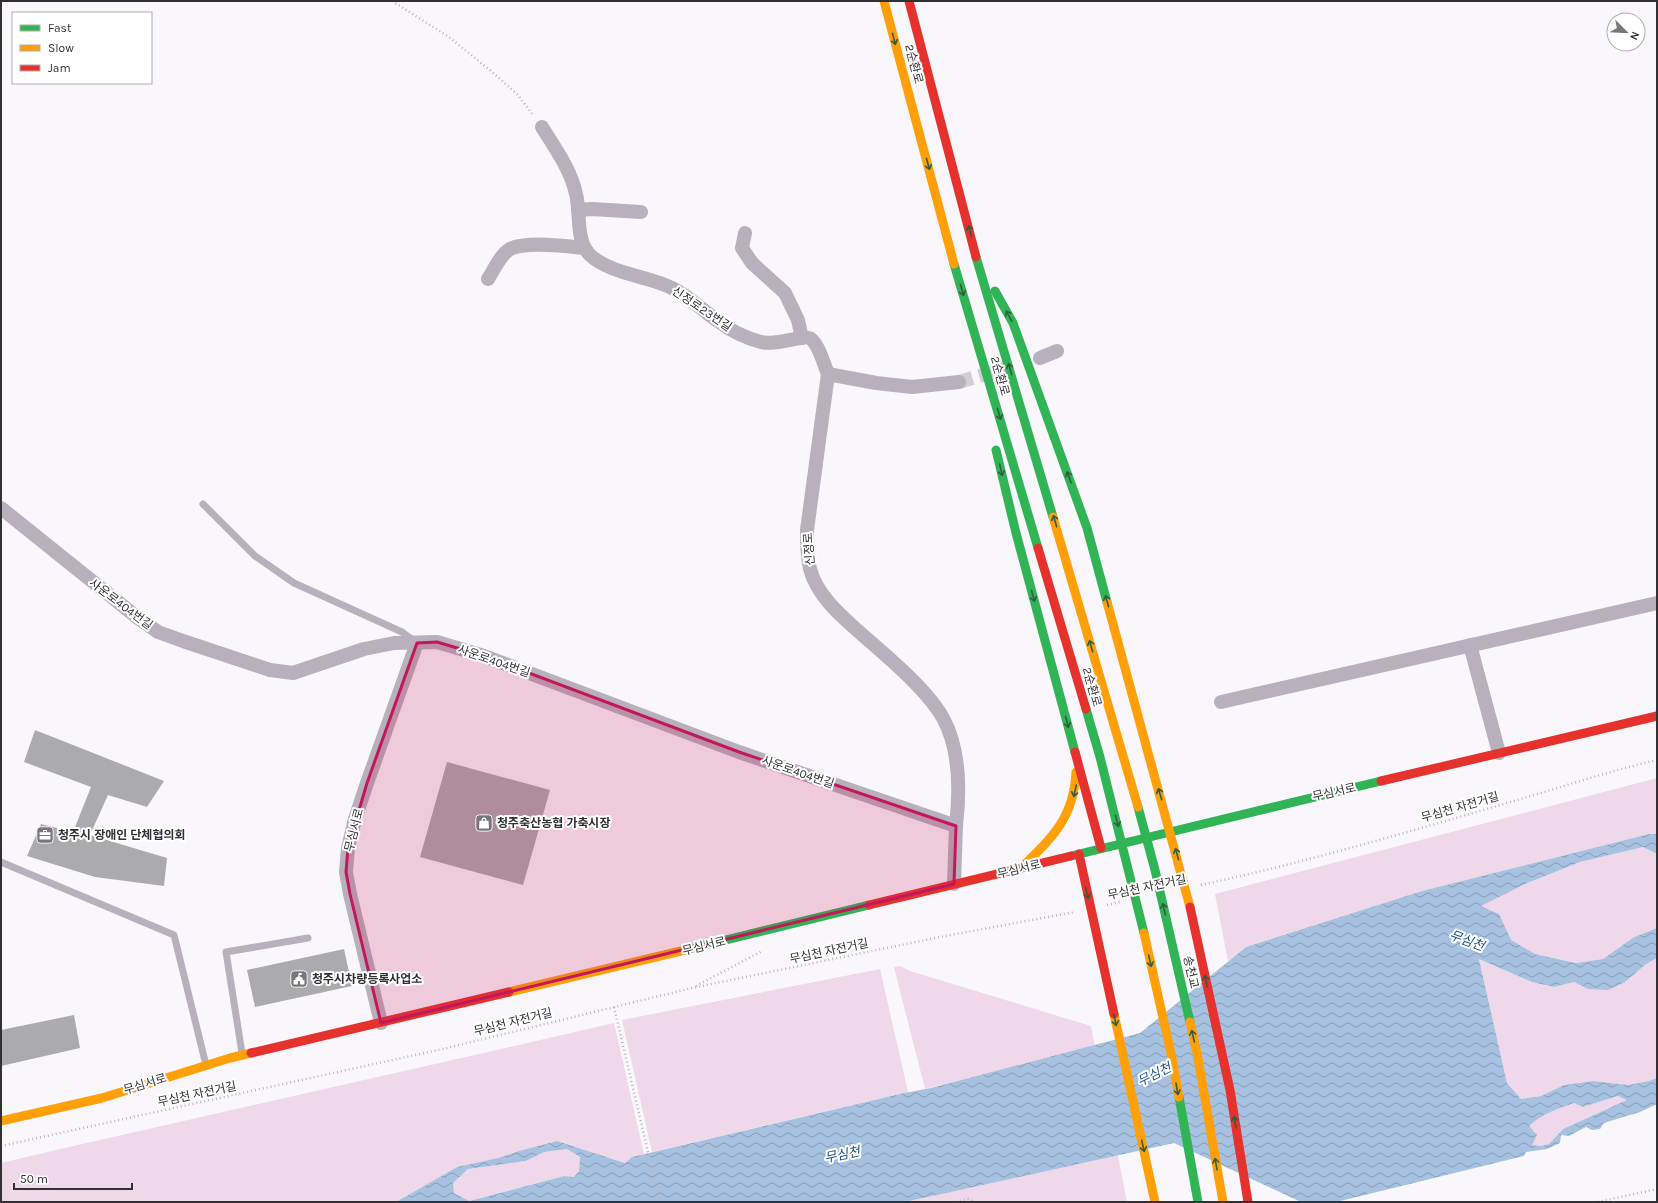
<svg xmlns="http://www.w3.org/2000/svg" width="1658" height="1203" font-family="Karla,'Noto Sans KR',sans-serif">
<style>
.green{fill:#efd8e9}
.water{fill:url(#water-waves);fill-rule:evenodd}
.building{fill:#abaaad}
.lines{fill:none;stroke-linecap:round;stroke-linejoin:round}
.street-tunnel{stroke:#d1cfd4;stroke-width:14;stroke-dasharray:14 7;stroke-linecap:butt}
.path{stroke:#bbb6bd;stroke-width:2.5;stroke-dasharray:1 3;stroke-linecap:butt}
.lane{stroke:#b9b0bd;stroke-width:7}
.street{stroke:#b9b0bd;stroke-width:14}
.fast{stroke:#30b455;stroke-width:9}
.slow{stroke:#ff9f0a;stroke-width:9}
.jam{stroke:#e5322d;stroke-width:9}
.oneway{stroke:#315e3e}
.marked{fill:#c2185b;fill-opacity:0.2;stroke:#c2185b;stroke-width:3;stroke-linejoin:round}
.labels{text-anchor:middle;stroke-width:4;stroke-linejoin:round;paint-order:stroke}
.street-label{font-size:12px;fill:#313032;stroke:#fff}
.poi-label{font-size:12px;font-weight:bold;fill:#313032;stroke:#fff;text-anchor:start}
.water-label{font-size:13px;font-style:italic;fill:#195187;stroke:#fff}
</style>
<defs>
<pattern id="water-waves" width="16" height="10" patternUnits="userSpaceOnUse"><rect width="16" height="10" fill="#a7c2e1"/><path d="M0 5q4-4 8 0t8 0" fill="none" stroke="#899eb7"/></pattern>
</defs>
<rect width="100%" height="100%" fill="#f9f7fc"/>
<g class="green">
<path d="M1657,778v56h-8l-227,57 -176,56 -18,14 -13,-67z"/>
<path d="M1643,847l14,7v74l-23,9 -31,22 -27,4 -41,-9 -25,-14 -11,-26 -19,-8 45,-22 55,-22z"/>
<path d="M1657,958v120l-8,3 -21,4 -35,-4 -29,4 -23,11 -20,3 -14,-16 -28,-124 53,23 22,5 20,-5 14,7 37,-7 20,-17z"/>
<path d="M900,966l10,5 181,55 4,20 -170,43 -31,-122z"/>
<path d="M880,969l28,123 -256,60 -30,-132z"/>
<path d="M614,1023l30,131 -12,3 -7,6 -68,-22 -38,10 -20,7 -42,9 -61,35h-395v-39c204,-48 408,-92 613,-140z"/>
<path d="M1619,1096l9,4 -65,29 -14,15 -8,2 -9,-1 -4,-19c14,-12 29,-17 46,-23l9,4z"/>
<path d="M567,1149l13,8 -1,14 -5,6 -10,-1 -96,25 -14,-8 -1,-10 15,-14 58,-8 18,-9z"/>
<path d="M1118,1155l9,47h-222l195,-44z"/>
</g>
<path class="water" d="M1649,834h8v20l-14,-7 -63,15 -55,22 -44,22 18,8 12,26 24,14 41,9 27,-4 31,-22 23,-9v30l-12,7 -20,17 -17,8 -20,-1 -14,-7 -20,5 -22,-5 -53,-23 28,124 14,16 20,-3 23,-11 29,-4 35,4 21,-4 8,-3v26l-17,8 -36,11 -4,6 -8,1 -6,-3 -17,9 -8,-1 -1,8 -13,6 -21,3 -2,4 -188,46h-35l-127,-59 -269,59h-509l61,-35 41,-9 21,-7 38,-10 68,22 7,-6 272,-64 27,-5 209,-55 106,-86 176,-56zM1618,1096l9,4 -64,29 -14,15 -8,2 -9,-1 5,-10 -8,-9c13,-12 28,-17 45,-23l9,4zM567,1149l13,8 -1,14 -5,6 -10,-1 -95,25 -15,-8 -1,-10 15,-14 58,-8 18,-9z"/>
<g class="building">
<path d="M35,730l129,51 -17,26 -39,-12 -18,40 77,23 -3,28 -69,-9 -68,-21 14,-32 32,8 18,-45 -67,-25z"/>
<path d="M447,762l103,28 -27,95 -103,-28z"/>
<path d="M344,949l8,37 -97,21 -8,-37z"/>
<path d="M74,1015l6,33 -79,18v-36z"/>
</g>
<g class="lines">
<path class="street-tunnel" d="M959,382l58,-17"/>
<g class="path">
<path d="M392,1l57,36 42,34 27,24 15,20"/>
<path d="M1201,885c106,-23 210,-54 313,-84 48,-14 95,-30 143,-41"/>
<path d="M1107,905l13,-3"/>
<path d="M696,986l66,-35"/>
<path d="M614,1007l34,145 13,50"/>
<path d="M1,1146l446,-98 245,-60 248,-51 135,-25"/>
<path d="M956,1202l12,-3 7,3"/>
<path d="M1598,1202l59,-13"/>
</g>
<g class="lane">
<path d="M203,504l52,52 39,27 108,49 11,8"/>
<path d="M1,862l173,73 32,130"/>
<path d="M242,1053l-16,-101 82,-14"/>
</g>
<g class="street">
<path d="M542,127c13,21 29,43 34,67 5,19 -1,46 14,61 20,19 60,21 84,34 16,8 29,22 44,32 13,10 28,17 43,21 13,4 44,-8 50,-3 8,6 13,26 17,35"/>
<path d="M578,210l14,-1 49,3"/>
<path d="M745,233l-3,15 10,15 33,30 13,27 4,18"/>
<path d="M488,279c6,-9 12,-24 22,-30 15,-8 57,-3 74,-1"/>
<path d="M1040,358l17,-7"/>
<path d="M1,508l137,110 20,14 25,9 87,29 23,3 71,-24 30,-6 43,-1 47,14 255,96 217,74 -2,58"/>
<path d="M1470,645l29,108"/>
<path d="M1221,702l436,-99"/>
<path d="M956,826c4,-34 4,-77 -13,-108 -17,-30 -59,-64 -85,-87 -19,-17 -41,-36 -48,-62 -3,-13 -3,-26 -3,-39l21,-156 48,9 36,4 47,-5"/>
<path d="M381,1023l-31,-129 -4,-22 2,-24 7,-29 12,-36 50,-140"/>
</g>
<g class="fast">
<path d="M976,257l77,260"/>
<path d="M954,264l84,284"/>
<path d="M995,291l18,32 74,205 20,74"/>
<path d="M996,450l20,83 59,219"/>
<path d="M1086,709l14,48 44,176"/>
<path d="M1138,807l17,63 35,152"/>
<path d="M1071,856l310,-75"/>
<path d="M685,950l184,-45"/>
<path d="M1179,1097l19,105"/>
</g>
<g class="slow">
<path d="M884,1l70,263"/>
<path d="M1053,517l85,290"/>
<path d="M1107,602l83,305"/>
<path d="M1022,867c31,-30 52,-50 54,-95"/>
<path d="M1144,933l28,125 7,39"/>
<path d="M509,992l176,-42"/>
<path d="M1114,1014l41,188"/>
<path d="M1190,1022l7,31 26,149"/>
<path d="M1,1121l101,-23 128,-40 21,-5"/>
</g>
<g class="jam">
<path d="M909,1l67,256"/>
<path d="M1038,548l48,161"/>
<path d="M1075,752l26,96"/>
<path d="M1381,781l276,-65"/>
<path d="M1079,854l35,160"/>
<path d="M869,905l202,-49"/>
<path d="M1190,907l40,183 18,112"/>
<path d="M251,1053l258,-61"/>
</g>
</g>
<defs><path id="oneway-shaft" d="M-6 0H5M1.5-3L5.5 0L1.5 3" fill="none" stroke-width="1.6" stroke-linecap="round" stroke-linejoin="round"/></defs>
<g class="oneway">
<use href="#oneway-shaft" transform="translate(894 39) rotate(75)"/>
<use href="#oneway-shaft" transform="translate(928 164) rotate(75)"/>
<use href="#oneway-shaft" transform="translate(970 231) rotate(-105)"/>
<use href="#oneway-shaft" transform="translate(962 290) rotate(74)"/>
<use href="#oneway-shaft" transform="translate(1009 316) rotate(-118)"/>
<use href="#oneway-shaft" transform="translate(1010 369) rotate(-106)"/>
<use href="#oneway-shaft" transform="translate(999 414) rotate(74)"/>
<use href="#oneway-shaft" transform="translate(1001 470) rotate(77)"/>
<use href="#oneway-shaft" transform="translate(1069 477) rotate(-110)"/>
<use href="#oneway-shaft" transform="translate(1055 521) rotate(-106)"/>
<use href="#oneway-shaft" transform="translate(1033 596) rotate(75)"/>
<use href="#oneway-shaft" transform="translate(1107 601) rotate(-105)"/>
<use href="#oneway-shaft" transform="translate(1091 646) rotate(-106)"/>
<use href="#oneway-shaft" transform="translate(1067 722) rotate(75)"/>
<use href="#oneway-shaft" transform="translate(1075 791) rotate(102)"/>
<use href="#oneway-shaft" transform="translate(1160 794) rotate(-106)"/>
<use href="#oneway-shaft" transform="translate(1117 821) rotate(75)"/>
<use href="#oneway-shaft" transform="translate(1177 854) rotate(-105)"/>
<use href="#oneway-shaft" transform="translate(1087 893) rotate(77)"/>
<use href="#oneway-shaft" transform="translate(1164 909) rotate(-103)"/>
<use href="#oneway-shaft" transform="translate(1150 961) rotate(77)"/>
<use href="#oneway-shaft" transform="translate(1206 981) rotate(-102)"/>
<use href="#oneway-shaft" transform="translate(1115 1020) rotate(77)"/>
<use href="#oneway-shaft" transform="translate(1193 1036) rotate(-103)"/>
<use href="#oneway-shaft" transform="translate(1177 1089) rotate(80)"/>
<use href="#oneway-shaft" transform="translate(1235 1122) rotate(-99)"/>
<use href="#oneway-shaft" transform="translate(1143 1146) rotate(77)"/>
<use href="#oneway-shaft" transform="translate(1216 1164) rotate(-100)"/>
</g>
<path class="marked" d="M437,642l47,14 255,96 217,74 -2,58 -573,139 -31,-129 -4,-22 2,-24 19,-65 50,-140z"/>
<defs>
<symbol id="shop-square" viewBox="-11 -11 22 22"><rect x="-9" y="-9" width="18" height="18" rx="4" fill="#777679" stroke="#fff"/><path d="M-5-2.5h2.3a2.7 3.5 0 0 1 5.4 0H5L5.5 6h-11ZM-1.5-2.5h3a1.5 2.3 0 0 0-3 0Z" fill="#fff"/></symbol>
<symbol id="office-square" viewBox="-11 -11 22 22"><rect x="-9" y="-9" width="18" height="18" rx="4" fill="#777679" stroke="#fff"/><path d="M-6-3h4V-5.5h4V-3h4V5H-6ZM-1-4.5V-3h2v-1.5ZM-6 0V1H6V0Z" fill="#fff"/></symbol>
<symbol id="civic-square" viewBox="-11 -11 22 22"><rect x="-9" y="-9" width="18" height="18" rx="4" fill="#777679" stroke="#fff"/><path d="M-.6-6.5H3V-4.5H.6V-3L4-1V1h2V6H-6V1h2V-1L-.6-3ZM-1.2 2.5V6h2.4V2.5Z" fill="#fff"/></symbol>
</defs>
<g fill-rule="evenodd">
<use href="#shop-square" x="474" y="813" width="20" height="20"/>
<use href="#office-square" x="35" y="825" width="20" height="20"/>
<use href="#civic-square" x="289" y="969" width="20" height="20"/>
</g>
<g class="labels">
<g class="street-label">
<text transform="translate(914 64) rotate(75)" y="4">2순환로</text>
<text transform="translate(702 309) rotate(34)" y="4">신정로23번길</text>
<text transform="translate(1000 376) rotate(74)" y="4">2순환로</text>
<text transform="translate(809 549) rotate(-94)" y="4">신정로</text>
<text transform="translate(121 604) rotate(37)" y="4">사운로404번길</text>
<text transform="translate(494 661) rotate(19)" y="4">사운로404번길</text>
<text transform="translate(1092 687) rotate(74)" y="4">2순환로</text>
<text transform="translate(798 772) rotate(19)" y="4">사운로404번길</text>
<text transform="translate(1334 792) rotate(-13)" y="4">무심서로</text>
<text transform="translate(1460 807) rotate(-16)" y="4">무심천 자전거길</text>
<text transform="translate(354 830) rotate(-76)" y="4">무심서로</text>
<text transform="translate(1019 869) rotate(-14)" y="4">무심서로</text>
<text transform="translate(1147 887) rotate(-12)" y="4">무심천 자전거길</text>
<text transform="translate(704 946) rotate(-14)" y="4">무심서로</text>
<text transform="translate(829 951) rotate(-12)" y="4">무심천 자전거길</text>
<text transform="translate(1191 972) rotate(77)" y="4">송천교</text>
<text transform="translate(513 1022) rotate(-14)" y="4">무심천 자전거길</text>
<text transform="translate(145 1084) rotate(-17)" y="4">무심서로</text>
<text transform="translate(197 1094) rotate(-12)" y="4">무심천 자전거길</text>
</g>
<g class="poi-label">
<text x="497" y="827">청주축산농협 가축시장</text>
<text x="58" y="839">청주시 장애인 단체협의회</text>
<text x="312" y="983">청주시차량등록사업소</text>
</g>
<g class="water-label">
<text transform="translate(1467 940) rotate(20)" y="5">무심천</text>
<text transform="translate(1154 1074) rotate(-26)" y="5">무심천</text>
<text transform="translate(842 1154) rotate(-12)" y="5">무심천</text>
</g>
</g>
<rect width="1658" height="1203" fill="none" stroke="#313032" stroke-width="4"/>
<rect x="12" y="12" width="140" height="72" fill="#ffffff" stroke="#adacad"/>
<rect x="20" y="25" width="20" height="6" fill="#30b455" stroke="#adacad"/>
<text x="48" y="32" font-size="12" fill="#313032">Fast</text>
<rect x="20" y="45" width="20" height="6" fill="#ff9f0a" stroke="#adacad"/>
<text x="48" y="52" font-size="12" fill="#313032">Slow</text>
<rect x="20" y="65" width="20" height="6" fill="#e5322d" stroke="#adacad"/>
<text x="48" y="72" font-size="12" fill="#313032">Jam</text>
<g transform="translate(1626 32) rotate(114)"><circle r="19" fill="#ffffff" stroke="#adacad"/>
<path d="M0-3L7 15L0 10L-7 15Z" fill="#777679"/>
<text y="-6" font-size="11" font-weight="bold" text-anchor="middle" fill="#313032">N</text>
</g>
<path d="M14 1183v6h118v-6" fill="none" stroke="#313032" stroke-width="2"/>
<text x="20" y="1183" font-size="12" fill="#313032" stroke="#ffffff" stroke-width="3" paint-order="stroke">50 m</text>
</svg>
